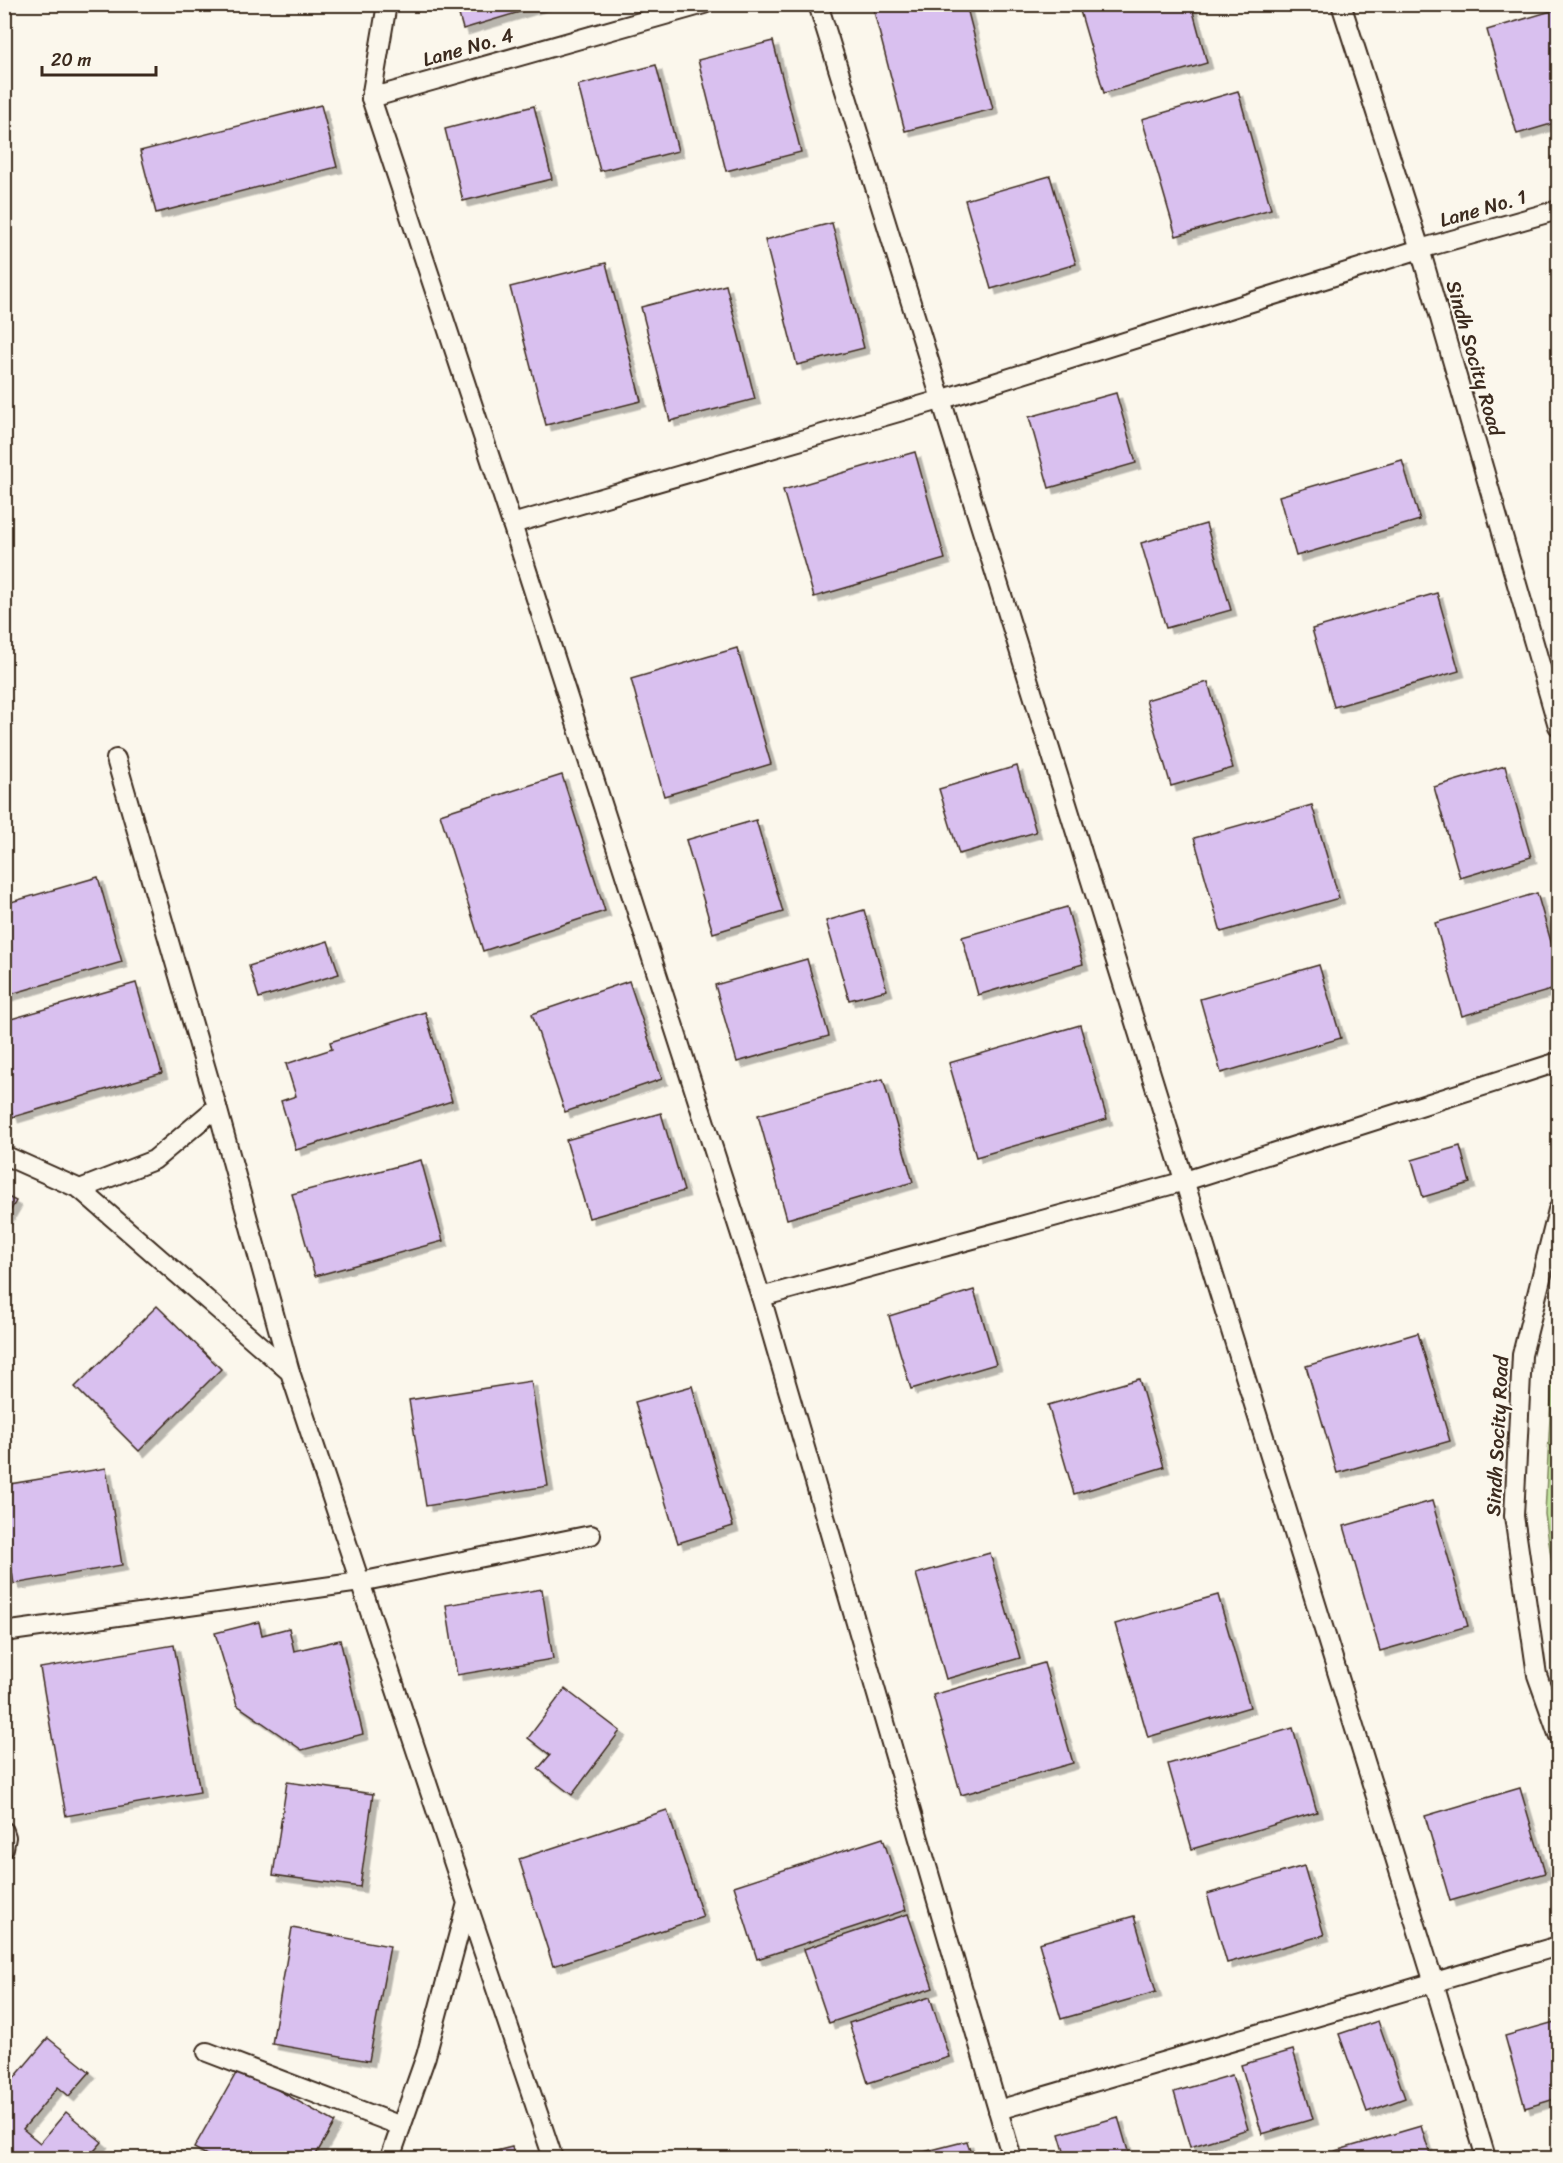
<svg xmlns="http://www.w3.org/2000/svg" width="1563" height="2163" font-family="Sriracha,sans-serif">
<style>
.green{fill:#c1e39c;stroke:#7e865d;stroke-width:1.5}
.building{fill:#d9c0ef;stroke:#3b2a1e;stroke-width:1.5;filter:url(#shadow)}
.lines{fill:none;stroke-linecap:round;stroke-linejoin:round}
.lane-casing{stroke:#3b2a1e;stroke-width:22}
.lane{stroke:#fbf7ec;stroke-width:18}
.labels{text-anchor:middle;stroke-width:4.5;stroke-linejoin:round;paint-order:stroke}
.street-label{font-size:20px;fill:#3b2a1e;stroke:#fbf7ec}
</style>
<defs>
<filter id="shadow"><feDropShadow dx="5.5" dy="5.5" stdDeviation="0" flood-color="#0004"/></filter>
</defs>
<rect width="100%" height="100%" fill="#fbf7ec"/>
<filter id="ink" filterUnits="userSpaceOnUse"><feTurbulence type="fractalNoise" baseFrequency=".0167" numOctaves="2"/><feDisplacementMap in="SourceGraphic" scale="12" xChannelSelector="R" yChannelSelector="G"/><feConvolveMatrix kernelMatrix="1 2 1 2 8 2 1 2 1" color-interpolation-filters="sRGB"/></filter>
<g filter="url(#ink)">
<path class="green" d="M1558,1337v269l-13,-92 8,-154z"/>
<g class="building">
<path d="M456,4h90l-83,25z"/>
<path d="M872,4h94l27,105 -88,22z"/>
<path d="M1078,4h113l16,59 -103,30z"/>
<path d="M1558,9v113l-41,12 -30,-104z"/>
<path d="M773,41l28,111 -75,19 -28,-111z"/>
<path d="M656,65l22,86 -78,20 -22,-86z"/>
<path d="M1238,91l33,118 -95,27 -34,-117z"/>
<path d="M321,105l16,62 -181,46 -16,-62z"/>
<path d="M534,106l18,73 -89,22 -18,-72z"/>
<path d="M1050,176l26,88 -85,25 -26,-89z"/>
<path d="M832,223l32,125 -67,17 -32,-125z"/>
<path d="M606,263l35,138 -95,24 -36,-138z"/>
<path d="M726,285l29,114 -85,22 -29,-114z"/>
<path d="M1116,393l20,70 -87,25 -20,-71z"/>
<path d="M915,452l30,107 -131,38 -31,-107z"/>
<path d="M1402,460l18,60 -124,36 -17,-60z"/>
<path d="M1206,524l25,86 -65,18 -25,-85z"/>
<path d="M1437,593l22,78 -125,36 -22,-78z"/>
<path d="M737,648l34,116 -107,32 -33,-117z"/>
<path d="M1208,682l25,86 -62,18 -25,-86z"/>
<path d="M1017,766l19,66 -77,22 -20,-65z"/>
<path d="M1505,766l26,91 -71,21 -26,-91z"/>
<path d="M562,775l43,136 -122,40 -43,-137z"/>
<path d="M1312,805l27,93 -118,34 -27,-94z"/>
<path d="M756,820l27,92 -70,21 -27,-93z"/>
<path d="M98,877l24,85 -118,34v-92z"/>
<path d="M1537,893l21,73v22l-96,28 -27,-93z"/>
<path d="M1067,907l16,57 -105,31 -16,-58z"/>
<path d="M864,910l23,80 -38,10 -23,-79z"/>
<path d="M328,941l11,33 -80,24 -10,-32z"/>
<path d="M807,959l22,77 -92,26 -22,-77z"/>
<path d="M1319,965l22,73 -120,35 -21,-74z"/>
<path d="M629,981l33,98 -97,33 -33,-98z"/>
<path d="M136,983l26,90 -149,44 -9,-31v-65z"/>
<path d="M425,1012l27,89 -156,49 -15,-49 15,-5 -10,-32 46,-15 -2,-7z"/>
<path d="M1080,1025l27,94 -131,38 -27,-94z"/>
<path d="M883,1079l30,103 -126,37 -29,-104z"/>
<path d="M661,1113l23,78 -95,27 -23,-78z"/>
<path d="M1460,1146l10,37 -47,14 -11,-37z"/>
<path d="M421,1160l22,81 -128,35 -23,-82z"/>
<path d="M4,1195l12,6 -12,21z"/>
<path d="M974,1290l22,74 -85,25 -22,-73z"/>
<path d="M157,1306l64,63 -82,82 -64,-64z"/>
<path d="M1418,1333l32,108 -113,32 -31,-107z"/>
<path d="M1139,1379l25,88 -90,27 -26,-89z"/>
<path d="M531,1381l17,105 -122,20 -17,-106z"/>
<path d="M692,1386l41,140 -55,17 -43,-141z"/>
<path d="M106,1468l16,97 -108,19 -10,-61v-38z"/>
<path d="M1432,1501l36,125 -88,25 -36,-125z"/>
<path d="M990,1553l30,105 -74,21 -30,-105z"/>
<path d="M542,1589l11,70 -96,16 -11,-70z"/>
<path d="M1218,1595l32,112 -102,30 -33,-113z"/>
<path d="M259,1622l3,13 27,-7 5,23 46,-11 23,94 -61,16 -65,-45 -22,-72z"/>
<path d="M174,1645l26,147 -134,24 -26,-148z"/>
<path d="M1044,1663l29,100 -112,32 -28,-100z"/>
<path d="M565,1689l55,42 -48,64 -34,-26 12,-14 -22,-17z"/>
<path d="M1293,1728l24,84 -125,37 -24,-85z"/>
<path d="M287,1782l86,12 -13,93 -87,-12z"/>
<path d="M1520,1788l25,85 -95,28 -25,-85z"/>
<path d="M667,1810l36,107 -150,49 -34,-107z"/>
<path d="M883,1838l23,72 -149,49 -23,-73z"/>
<path d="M1304,1866l20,69 -97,28 -20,-69z"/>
<path d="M908,1914l25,74 -104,35 -25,-74z"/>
<path d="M1134,1916l22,76 -95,27 -22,-76z"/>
<path d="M292,1928l98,18 -21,115 -97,-17z"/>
<path d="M930,1997l19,60 -81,26 -19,-60z"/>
<path d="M1378,2021l27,77 -38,14 -28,-78z"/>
<path d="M1558,2021v77l-33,10 -20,-72z"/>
<path d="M48,2038l42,34 -21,24 -11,-9 -35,42 17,14 26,-31 36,30 -14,16h-84v-68z"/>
<path d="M1293,2050l20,69 -51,15 -21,-69z"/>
<path d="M239,2068l96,54 -21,36h-102l-18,-10z"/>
<path d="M1232,2075l16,54 -58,18 -16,-55z"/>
<path d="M1118,2117l12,41h-64l-7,-24z"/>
<path d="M1421,2126l10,32h-120z"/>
<path d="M967,2141l5,17h-72z"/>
<path d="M512,2147l3,11h-47z"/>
</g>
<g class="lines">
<defs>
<g id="lane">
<path d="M387,4l-16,94 333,-94"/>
<path d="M818,4l616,1979 52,175"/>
<path d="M1341,4l79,245 138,477"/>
<path d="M371,98l141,426 249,773 251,861"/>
<path d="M512,524l428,-124 480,-151 138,-39"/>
<path d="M116,759l101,348 73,265"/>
<path d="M4,1155l76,34 210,183 177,531 -41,153 -36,102"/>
<path d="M80,1189l74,-29 63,-53"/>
<path d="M1558,1210l-36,145 -8,161 23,159 21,59"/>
<path d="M761,1297l424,-116 373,-119"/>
<path d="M4,1632l356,-50 231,-47"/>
<path d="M4,1831l2,6 -2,11"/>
<path d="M467,1903l86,255"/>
<path d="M207,2052l194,74"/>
<path d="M998,2110l560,-164"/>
</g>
</defs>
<use href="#lane" class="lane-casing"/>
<use href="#lane" class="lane"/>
</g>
</g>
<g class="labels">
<g class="street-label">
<text transform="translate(468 47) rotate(-16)" y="7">Lane No. 4</text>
<text transform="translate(1483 208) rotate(-16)" y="7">Lane No. 1</text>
<text transform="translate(1475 358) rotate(74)" y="7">Sindh Socity Road</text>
<text transform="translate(1497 1436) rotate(-87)" y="7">Sindh Socity Road</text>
</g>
</g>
<rect width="1563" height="2163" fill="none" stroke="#fbf7ec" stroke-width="24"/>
<rect x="12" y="12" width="1539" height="2139" fill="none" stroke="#3b2a1e" stroke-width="2" filter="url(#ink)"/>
<path d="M42 66v9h114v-9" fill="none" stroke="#3b2a1e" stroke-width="3"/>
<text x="51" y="66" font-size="18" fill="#3b2a1e" stroke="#fbf7ec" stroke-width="4.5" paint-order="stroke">20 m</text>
</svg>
